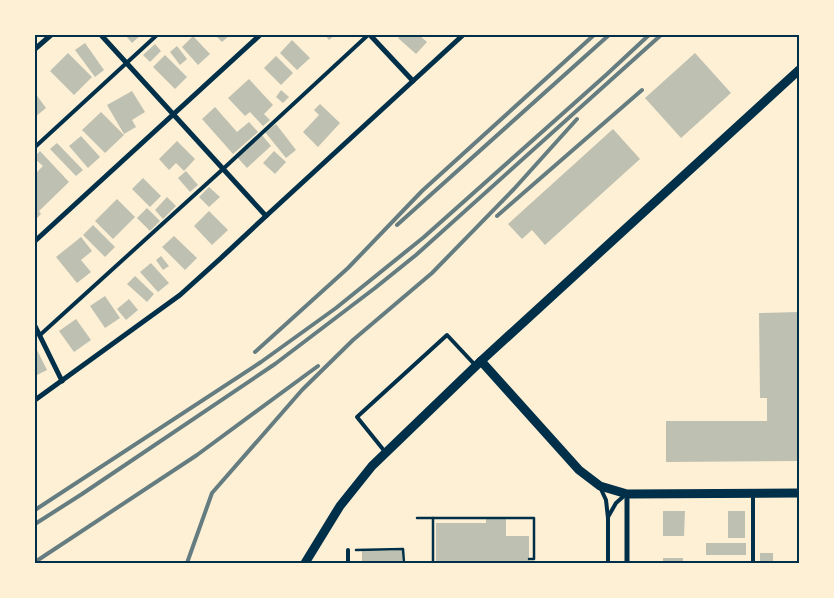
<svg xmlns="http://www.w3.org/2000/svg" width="834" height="598" font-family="Poppins,sans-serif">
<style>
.building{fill:#bec0b2}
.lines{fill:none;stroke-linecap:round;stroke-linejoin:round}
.path{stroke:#003049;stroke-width:2.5}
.service{stroke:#003049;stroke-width:4}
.minor{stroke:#003049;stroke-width:5}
.tertiary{stroke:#003049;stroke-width:9}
.rail{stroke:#657d81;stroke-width:4}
.neatline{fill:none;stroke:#003049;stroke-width:2}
</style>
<rect width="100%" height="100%" fill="#fdf0d5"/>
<g class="building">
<path d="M125,35h16l-9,8z"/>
<path d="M215,35h15l-8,7z"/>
<path d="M325,35h10l-6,5z"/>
<path d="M401,35h18l8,7 -11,12 -18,-16z"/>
<path d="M193,36l17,18 -12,11 -16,-18z"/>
<path d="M292,40l18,18 -13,12 -17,-17z"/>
<path d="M85,43l19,27 -9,7 -20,-27z"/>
<path d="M155,44l6,7 -11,11 -7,-7z"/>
<path d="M177,46l10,13 -7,6 -10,-13z"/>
<path d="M68,53l24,24 -18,18 -24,-24z"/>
<path d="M695,53l36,40 -50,45 -36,-40z"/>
<path d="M165,55l22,22 -12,12 -22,-22z"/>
<path d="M276,56l17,17 -12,12 -17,-17z"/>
<path d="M249,79l24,26 -9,9 6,6 -7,6 -13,-14 -5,4 -17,-18z"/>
<path d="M281,90l8,7 -6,6 -7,-6z"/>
<path d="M132,91l13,21 -13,8 4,7 -12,7 -17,-29z"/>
<path d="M35,93l11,15 -11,9z"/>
<path d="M320,104l20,19 -22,24 -15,-15 16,-17 -5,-5z"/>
<path d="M215,107l22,25 12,-10 9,10 -25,22 -31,-35z"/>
<path d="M101,112l23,23 -19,18 -23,-23z"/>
<path d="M276,124l20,26 -10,8 -21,-26z"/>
<path d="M613,129l27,30 -95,86 -13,-15 -10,9 -14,-15z"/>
<path d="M262,135l9,11 -24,22 -10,-11z"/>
<path d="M81,136l19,21 -12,11 -19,-22z"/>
<path d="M177,141l18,18 -11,12 -8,-8 -7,7 -10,-11z"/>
<path d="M57,143l26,27 -7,6 -26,-27z"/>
<path d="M40,151l29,31 -30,29 2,3 -6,6v-46l8,-8 -8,-7v-3z"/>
<path d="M274,151l12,11 -11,12 -12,-11z"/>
<path d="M186,171l12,14 -8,7 -12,-14z"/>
<path d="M143,178l18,18 -11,11 -18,-18z"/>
<path d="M209,187l11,10 -11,10 -10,-10z"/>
<path d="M167,197l9,9 -13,13 -8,-9z"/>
<path d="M117,199l18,18 -22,22 -18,-18z"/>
<path d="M147,208l13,13 -10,10 -13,-13z"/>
<path d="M209,211l19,19 -16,15 -18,-19z"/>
<path d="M93,225l22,22 -10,10 -22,-22z"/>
<path d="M174,236l23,22 -12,12 -23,-23z"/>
<path d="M81,237l11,14 -11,9 10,12 -14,11 -21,-26z"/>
<path d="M161,256l8,10 -6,4 -7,-10z"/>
<path d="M151,263l18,20 -11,9 -18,-20z"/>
<path d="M135,276l19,18 -7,8 -20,-18z"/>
<path d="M105,296l15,22 -15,10 -15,-22z"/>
<path d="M129,299l9,11 -12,10 -9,-11z"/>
<path d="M799,312v149l-133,1v-41h101v-23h-7l-1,-85z"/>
<path d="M76,319l15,21 -17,12 -15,-21z"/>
<path d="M35,346l12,24 -12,6z"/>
<path d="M663,511h22l-1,25h-21z"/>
<rect x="728" y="511" width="17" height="27"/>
<path d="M486,519h20v17h23v27h-93v-40h50z"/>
<rect x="706" y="543" width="40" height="12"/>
<rect x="362" y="551" width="40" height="12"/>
<rect x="760" y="553" width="13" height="10"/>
<rect x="663" y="558" width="20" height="5"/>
</g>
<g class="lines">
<g class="path">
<path d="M417,518h117v41h-5"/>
<path d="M433,518v45"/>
<path d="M356,550l47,-1 1,14"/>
</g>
<g class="service">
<path d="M35,147l122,-112"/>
<path d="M40,335l183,-166 145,-134"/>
<path d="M386,453l-29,-36 90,-82 29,31"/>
<path d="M600,487l6,13 2,18v45"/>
<path d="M753,493v70"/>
<path d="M608,517l8,-14 9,-8"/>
<path d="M348,563v-13"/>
</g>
<g class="minor">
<path d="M101,35l165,181"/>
<path d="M370,35l43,46"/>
<path d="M35,49l16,-14"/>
<path d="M35,241l225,-206"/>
<path d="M35,326l27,55"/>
<path d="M35,400l145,-105 41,-37 45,-42 197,-181"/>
<path d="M627,563v-69"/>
</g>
<g class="tertiary">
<path d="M481,361l98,109 21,16 27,8 172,-1"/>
<path d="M305,563l35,-57 32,-40 109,-105 318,-291"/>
</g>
<g class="rail">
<path d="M497,216l145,-126"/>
<path d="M397,225l212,-190"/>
<path d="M255,352l93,-84 74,-77 172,-156"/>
<path d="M35,510l226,-148 75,-54 88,-71 182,-162 43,-40"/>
<path d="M35,524l47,-30 193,-130 100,-76 41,-33 245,-220"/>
<path d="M35,562l162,-107 121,-89"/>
<path d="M187,563l25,-70 90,-103 51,-50 79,-67 82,-84 63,-70"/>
</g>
</g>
<rect width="834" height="598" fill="none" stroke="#fdf0d5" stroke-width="72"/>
<rect x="36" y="36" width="762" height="526" class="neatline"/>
</svg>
